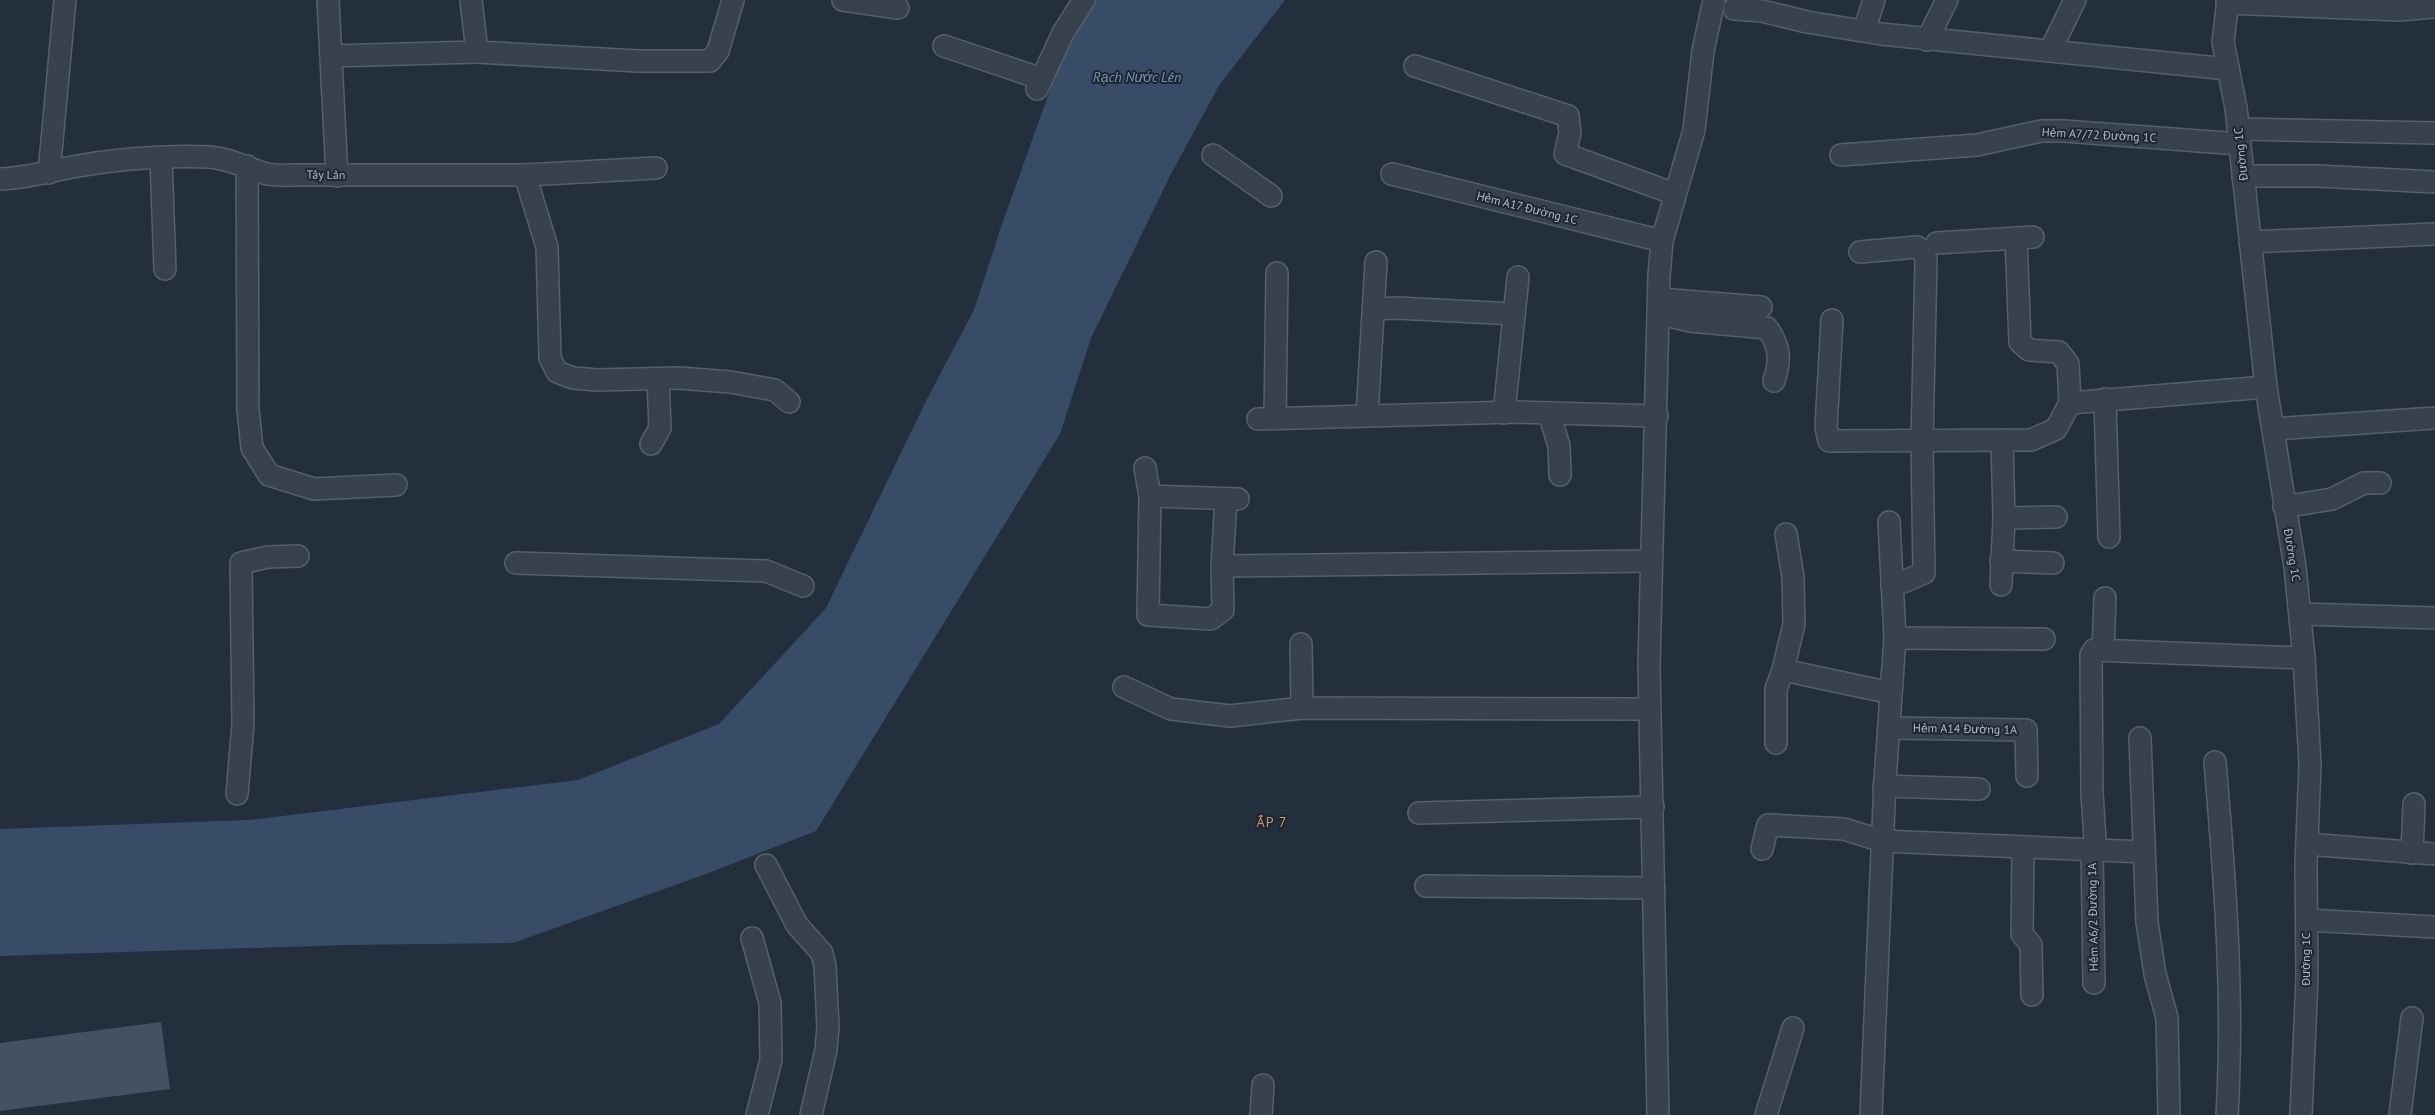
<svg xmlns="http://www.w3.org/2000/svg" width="2435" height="1115" font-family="'PT Sans',sans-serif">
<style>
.water{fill:#394c67}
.building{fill:#455162}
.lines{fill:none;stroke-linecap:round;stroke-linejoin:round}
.minor-casing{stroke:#565f6c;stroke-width:24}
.minor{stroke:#38414e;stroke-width:21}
.labels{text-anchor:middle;stroke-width:4;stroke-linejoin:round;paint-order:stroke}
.street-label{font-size:12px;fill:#b4bcc9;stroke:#1d2633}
.water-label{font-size:14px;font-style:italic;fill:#7c92b1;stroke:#1d2633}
.neighbourhood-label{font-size:14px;letter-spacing:1px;fill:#d59563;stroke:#1d2633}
</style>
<rect width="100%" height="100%" fill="#242f3e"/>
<path class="water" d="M1090,0h195l-65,84 -48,88 -81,166 -31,96 -244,397 -110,43 -193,69 -168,2 -345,11v-127l249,-9 329,-40 141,-56 107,-116 100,-207 48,-91 28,-86 70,-195z"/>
<path class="building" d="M161,1022l9,67 -170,22v-68z"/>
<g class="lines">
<defs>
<g id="minor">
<path d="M328,0l9,176"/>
<path d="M471,0l6,52 160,9h73l8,-10 15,-51"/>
<path d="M843,0l55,8"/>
<path d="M2228,0l-5,42 13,66 30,279 29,180 9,91 6,106 -4,100 1,114 -6,137"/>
<path d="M2227,3l172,7 36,-3"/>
<path d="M1734,9l28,2 45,11 74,12 347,35"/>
<path d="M1864,31l10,-31"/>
<path d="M1927,40l20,-40"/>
<path d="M944,46l98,33"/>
<path d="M2050,51l25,-51"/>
<path d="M331,56l146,-4"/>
<path d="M1415,66l153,50 2,17 -5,21 110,40"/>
<path d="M1037,89l26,-56 21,-33"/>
<path d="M2238,129l197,4"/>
<path d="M1213,155l58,41"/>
<path d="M1841,155l136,-10 64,-14h23l176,13"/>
<path d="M161,158l4,111"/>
<path d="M247,166l1,243 4,39 17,27 45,14 82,-4"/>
<path d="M49,173l16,-173"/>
<path d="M1392,174l270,67"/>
<path d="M525,175l22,72 3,111 7,14 16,6 24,2 82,-2 51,4 45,8 14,12"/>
<path d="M2243,176h74l118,6"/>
<path d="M0,179c25,-1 47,-7 72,-12 44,-8 91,-12 137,-10 21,1 38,12 58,17 11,2 24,1 35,1h223l131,-7"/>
<path d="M2016,238l4,104 9,8 30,2 9,12 2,39"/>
<path d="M2250,242l185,-8"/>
<path d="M1937,243l96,-6"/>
<path d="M1860,252l57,-5 7,5 2,8 -4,182 2,131 -21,9 -11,2"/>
<path d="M1659,299l102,8"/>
<path d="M1373,309l24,-1 117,6"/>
<path d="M1658,313l32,8 77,7c13,18 14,32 7,53"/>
<path d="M1832,320l-6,107 3,14 202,-1 25,-11 14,-26 196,-16"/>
<path d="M2105,399l4,138"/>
<path d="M1504,413l14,-136"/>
<path d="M1549,413l10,33 1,29"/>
<path d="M1367,416l9,-154"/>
<path d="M1275,418l2,-145"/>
<path d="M1258,419l255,-7 144,4"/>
<path d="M2273,429l162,-11"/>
<path d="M651,444l9,-16 -2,-49"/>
<path d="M1145,468l5,28 -2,119 63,4 12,-9 -1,-44 4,-67"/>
<path d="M1150,496l88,3"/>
<path d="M2284,507l48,-8 32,-16h16"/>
<path d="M2004,518l52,-1"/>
<path d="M1786,534l7,43 1,47 -11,46 108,23"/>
<path d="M2001,561l52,2"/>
<path d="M516,563l250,8 37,15"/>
<path d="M1222,566l429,-5"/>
<path d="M2001,585l3,-67 -2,-78"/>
<path d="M2300,614l135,4"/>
<path d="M1895,638l149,1"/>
<path d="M1301,644l1,64"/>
<path d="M2103,650l2,-52"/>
<path d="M1124,687l47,22 59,7 72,-8 348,1"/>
<path d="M1889,728l137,2 1,46"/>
<path d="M2140,738l7,184 8,52 12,44 2,97"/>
<path d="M1776,743v-54l7,-19"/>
<path d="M2215,762c10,118 19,235 12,353"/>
<path d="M1884,786l95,3"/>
<path d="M237,794l6,-70 -2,-161 27,-6 30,-1"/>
<path d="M1419,813l234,-6"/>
<path d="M2307,844l128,10"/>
<path d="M2023,848l-1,86 9,11 1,50"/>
<path d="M1762,849l6,-24 76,4 38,12 262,11"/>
<path d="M2412,853l2,-49"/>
<path d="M766,865l31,60 25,28 3,13 3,61 -2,23 -15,65"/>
<path d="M1426,886l228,2"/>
<path d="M2307,920l128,7"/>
<path d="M752,938l18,65 1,57 -14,55"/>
<path d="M2094,983l-2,-133 3,-10 -3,-47 -1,-138 3,-5 210,8"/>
<path d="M1261,1115l2,-30"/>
<path d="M1658,1115l-9,-450 10,-389 3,-35 32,-111 9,-79 11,-51"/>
<path d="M1766,1115l27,-87"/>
<path d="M1871,1115l14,-335 10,-142 -6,-116"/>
<path d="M2400,1115l12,-97"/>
</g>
</defs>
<use href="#minor" class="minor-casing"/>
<use href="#minor" class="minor"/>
</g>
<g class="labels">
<g class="street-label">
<text transform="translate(2099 135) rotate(3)" y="4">Hẻm A7/72 Đường 1C</text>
<text transform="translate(2241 154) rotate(-96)" y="4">Đường 1C</text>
<text transform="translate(326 175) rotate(1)" y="4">Tây Lân</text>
<text transform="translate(1527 208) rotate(14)" y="4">Hẻm A17 Đường 1C</text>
<text transform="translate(2292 555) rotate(81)" y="4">Đường 1C</text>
<text transform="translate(1965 729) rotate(1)" y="4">Hẻm A14 Đường 1A</text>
<text transform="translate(2093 917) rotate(-91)" y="4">Hẻm A6/2 Đường 1A</text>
<text transform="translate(2306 959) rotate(-90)" y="4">Đường 1C</text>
</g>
<g class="water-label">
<text x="1137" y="82">Rạch Nước Lên</text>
</g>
<g class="neighbourhood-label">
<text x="1272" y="827">ẤP 7</text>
</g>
</g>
</svg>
